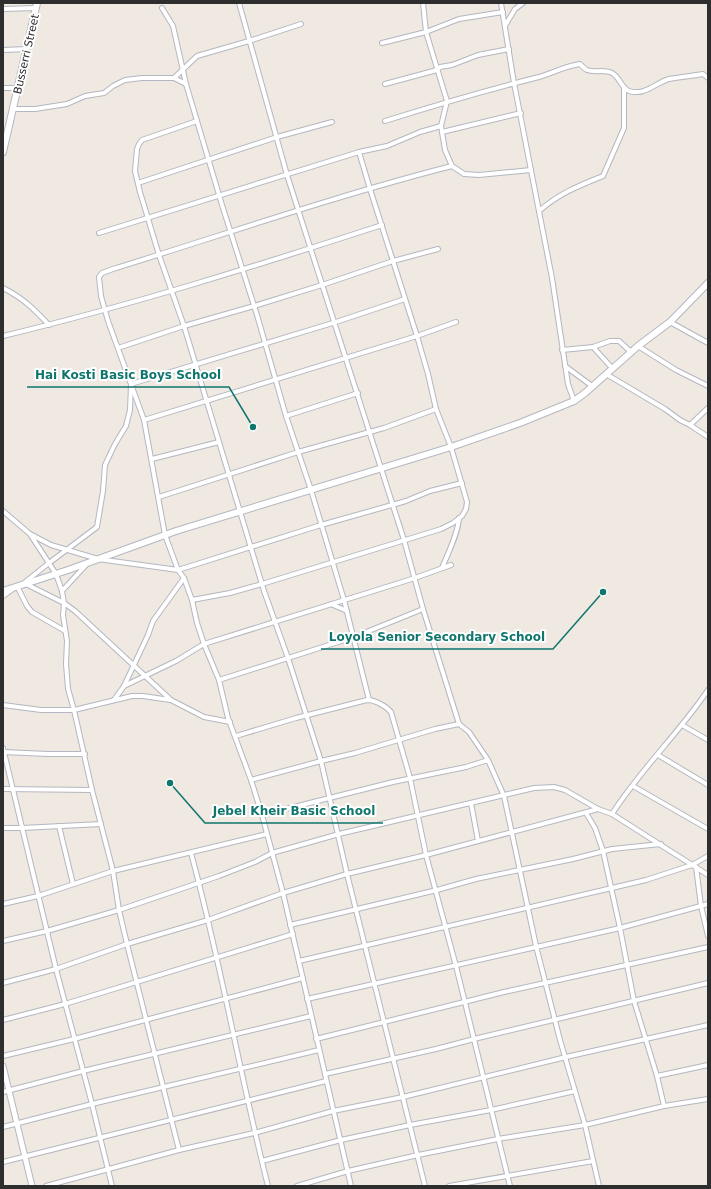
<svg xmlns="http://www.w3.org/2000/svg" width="711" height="1189" font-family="'DejaVu Sans',sans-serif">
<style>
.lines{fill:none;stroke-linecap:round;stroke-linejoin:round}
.minor-casing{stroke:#b4b7c1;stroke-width:6}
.tertiary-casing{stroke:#b4b7c1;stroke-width:7}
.secondary-casing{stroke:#b4b7c1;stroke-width:8}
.minor{stroke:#fff;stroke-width:4}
.tertiary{stroke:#fff;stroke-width:5}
.secondary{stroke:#fff;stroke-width:6}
.labels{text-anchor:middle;stroke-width:4;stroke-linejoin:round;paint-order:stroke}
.street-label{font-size:11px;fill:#2e2e2e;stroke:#fff}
.leader{fill:none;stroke:#0f766e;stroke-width:1.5}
.callout-dot{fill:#0f766e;stroke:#fff;stroke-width:1.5}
.callout-label{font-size:12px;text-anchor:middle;font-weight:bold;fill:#0f766e;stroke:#fff;stroke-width:4;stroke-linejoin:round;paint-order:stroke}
</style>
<rect width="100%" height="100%" fill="#efe9e1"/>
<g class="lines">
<defs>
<g id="minor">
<path d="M239,3l48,172 117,365 19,69 36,115"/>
<path d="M423,3l3,29 21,69 -6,25 4,24 7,16 12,8 15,1 52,-5"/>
<path d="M501,3l13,80 38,195 16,106 6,17"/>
<path d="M162,8l11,18 13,58 36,121 35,110 29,101 25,74 33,110 25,100"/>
<path d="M3,9l33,-1"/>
<path d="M505,26l10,-17 8,-6"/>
<path d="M382,43l44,-11 33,-13 44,-7"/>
<path d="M3,50l24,-1"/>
<path d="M174,78l12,6"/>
<path d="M385,84l52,-14 3,-3 12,-2 26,-10 31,-6"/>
<path d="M3,88h15"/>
<path d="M13,109h22l32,-5 18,-8 19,-3 9,-7 12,-6 17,-2h32l23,-22 52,-15 52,-17"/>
<path d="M197,121l-55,19 -3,4 -2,5 -2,22 5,21 19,63 25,71 80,265 24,67 33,103 26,113 78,312"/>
<path d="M385,121c51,-16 102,-31 154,-44 14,-4 26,-11 41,-13 2,2 5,5 7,6 8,3 17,-1 25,3 8,4 9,15 17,18 16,5 26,-8 40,-12 11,-2 23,-3 34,-5l5,4"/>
<path d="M442,132l79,-19"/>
<path d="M138,183l139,-46 55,-15"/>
<path d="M539,211c21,-18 39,-25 64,-35l21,-48v-39"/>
<path d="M99,233l260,-81 28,-6 33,-14 21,-6"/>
<path d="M3,288c20,10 31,21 46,37"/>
<path d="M670,322l38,21"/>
<path d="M3,336c129,-31 253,-70 379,-111"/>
<path d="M638,346l38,24 32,16"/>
<path d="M593,347l19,21"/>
<path d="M118,348l66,-22 70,-20 68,-21 71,-24 45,-12"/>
<path d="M562,350l31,-3 17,-6h9l12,11"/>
<path d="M565,366l27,20"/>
<path d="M606,374l59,35 15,11 10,5 18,12"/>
<path d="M286,416l72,-23"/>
<path d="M144,420l273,-84 39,-14"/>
<path d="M690,425l18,-17"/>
<path d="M152,459l67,-17"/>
<path d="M159,497l139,-45 86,-24 52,-19"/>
<path d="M3,511l27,23 21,11 47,14 80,11 143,-45 85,-24 24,-10 32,-8"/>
<path d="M30,534l26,40 6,17 2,12 -1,12 4,26 -1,23 2,25 6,21 18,80 21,81 6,39 8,34 52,206 -133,36"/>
<path d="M442,568c6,-15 16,-34 17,-50"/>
<path d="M62,591l24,-26"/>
<path d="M3,596l14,-10 10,20 5,6 33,19"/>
<path d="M192,600l38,-7 32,-9 179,-55 12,-6 9,-7 4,-7 1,-7 -16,-55 -15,-38 -8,-35 -11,-38 -47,-147 -11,-37"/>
<path d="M331,604l16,7"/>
<path d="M219,680l135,-43 69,-28"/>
<path d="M124,686l52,-25 28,-17 211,-66 36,-13"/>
<path d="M708,690c-29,43 -68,80 -96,124l96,61"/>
<path d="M114,700l10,-14 24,-51 5,-14 31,-43"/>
<path d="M3,705l38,5h33l58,-14h11l27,4"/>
<path d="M230,722l-26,-5 -33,-17 -96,-89 -11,-8 -40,-20 25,-20 48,-36 6,-36 2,-26 10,-21 11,-18 4,-16 1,-26 205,-62 69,-23"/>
<path d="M682,725l26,15"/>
<path d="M236,736l60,-18 71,-18c8,0 19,6 24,12l19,66 16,77 30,111 54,220"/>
<path d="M3,748l53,221 36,135 20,82"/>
<path d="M3,752l45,2h37"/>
<path d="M658,755l50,30"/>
<path d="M251,780l70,-19 34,-8 80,-24 24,-5 10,8 19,28"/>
<path d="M633,786l75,43"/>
<path d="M3,789l89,1"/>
<path d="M471,803l7,38"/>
<path d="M586,813l9,15 8,23 17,77 14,73 23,75 7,30"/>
<path d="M262,815l131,-33 73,-15 22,-7 16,36 32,150 24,94 25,85 14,61"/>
<path d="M59,826l14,58"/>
<path d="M3,828h19l79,-4"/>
<path d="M191,853c30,110 49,223 77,333"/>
<path d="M696,867l5,39 7,30"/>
<path d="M3,904l35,-8 75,-25 154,-37"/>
<path d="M290,925l147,-35 39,-11 97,-20 39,-10 49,-5"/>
<path d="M3,941l44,-10 72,-21 100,-34 36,-14 17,-9 67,-19 195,-46 20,-1 11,3 33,19 14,5"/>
<path d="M299,961l347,-81 46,-15 16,-9"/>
<path d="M3,983l53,-14 71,-25 81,-24 75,-27 64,-19 79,-19 172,-46"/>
<path d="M307,999l313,-71 88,-24"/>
<path d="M3,1020l62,-16 228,-70"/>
<path d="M316,1039l188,-47 204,-45"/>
<path d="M3,1056l71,-17 229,-61"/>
<path d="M325,1074l111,-25 38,-10 234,-56"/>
<path d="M657,1076l51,-11"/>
<path d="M3,1092l80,-21 228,-55"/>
<path d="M3,1127l89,-23 227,-54"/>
<path d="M179,1150l75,-17 79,-22 70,-14 163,-40 142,-32"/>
<path d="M262,1161l79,-21 69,-15 81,-15 84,-19"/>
<path d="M3,1162l323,-81"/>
<path d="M297,1186l51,-15 70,-16 80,-16 87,-14 79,-19 44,-7"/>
<path d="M351,1186l-68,-293 -21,-78 -11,-35 -23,-62 -9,-38 -15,-36 -7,-21 -5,-23 -8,-22 -6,-8 -13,-35 -21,-115 -36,-99 -7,-25 -2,-19 3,-4 11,-4c113,-35 225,-74 339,-103"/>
<path d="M449,1186l144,-25"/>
</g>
<path id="tertiary" d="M3,1066l29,120"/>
<g id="secondary">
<path d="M3,152l34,-149"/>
<path d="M3,591l65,-21 108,-39 275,-84 69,-24 54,-22 11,-8 53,-47 32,-24 38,-39"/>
</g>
</defs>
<use href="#minor" class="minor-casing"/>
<use href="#tertiary" class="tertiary-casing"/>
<use href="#secondary" class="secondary-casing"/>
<use href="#minor" class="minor"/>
<use href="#tertiary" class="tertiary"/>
<use href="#secondary" class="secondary"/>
</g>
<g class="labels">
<g class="street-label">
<text transform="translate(26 54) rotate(-77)" y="4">Busserri Street</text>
</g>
</g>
<path class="leader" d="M253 427L229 387H27M603 592L553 649H321M170 783L205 823H383"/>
<g class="callout-dot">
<circle cx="253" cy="427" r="4"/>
<circle cx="603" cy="592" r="4"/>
<circle cx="170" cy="783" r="4"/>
</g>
<g class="callout-label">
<text x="128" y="379">Hai Kosti Basic Boys School</text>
<text x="437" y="641">Loyola Senior Secondary School</text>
<text x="294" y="815">Jebel Kheir Basic School</text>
</g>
<rect width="711" height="1189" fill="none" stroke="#2e2e2e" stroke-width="8"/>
</svg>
